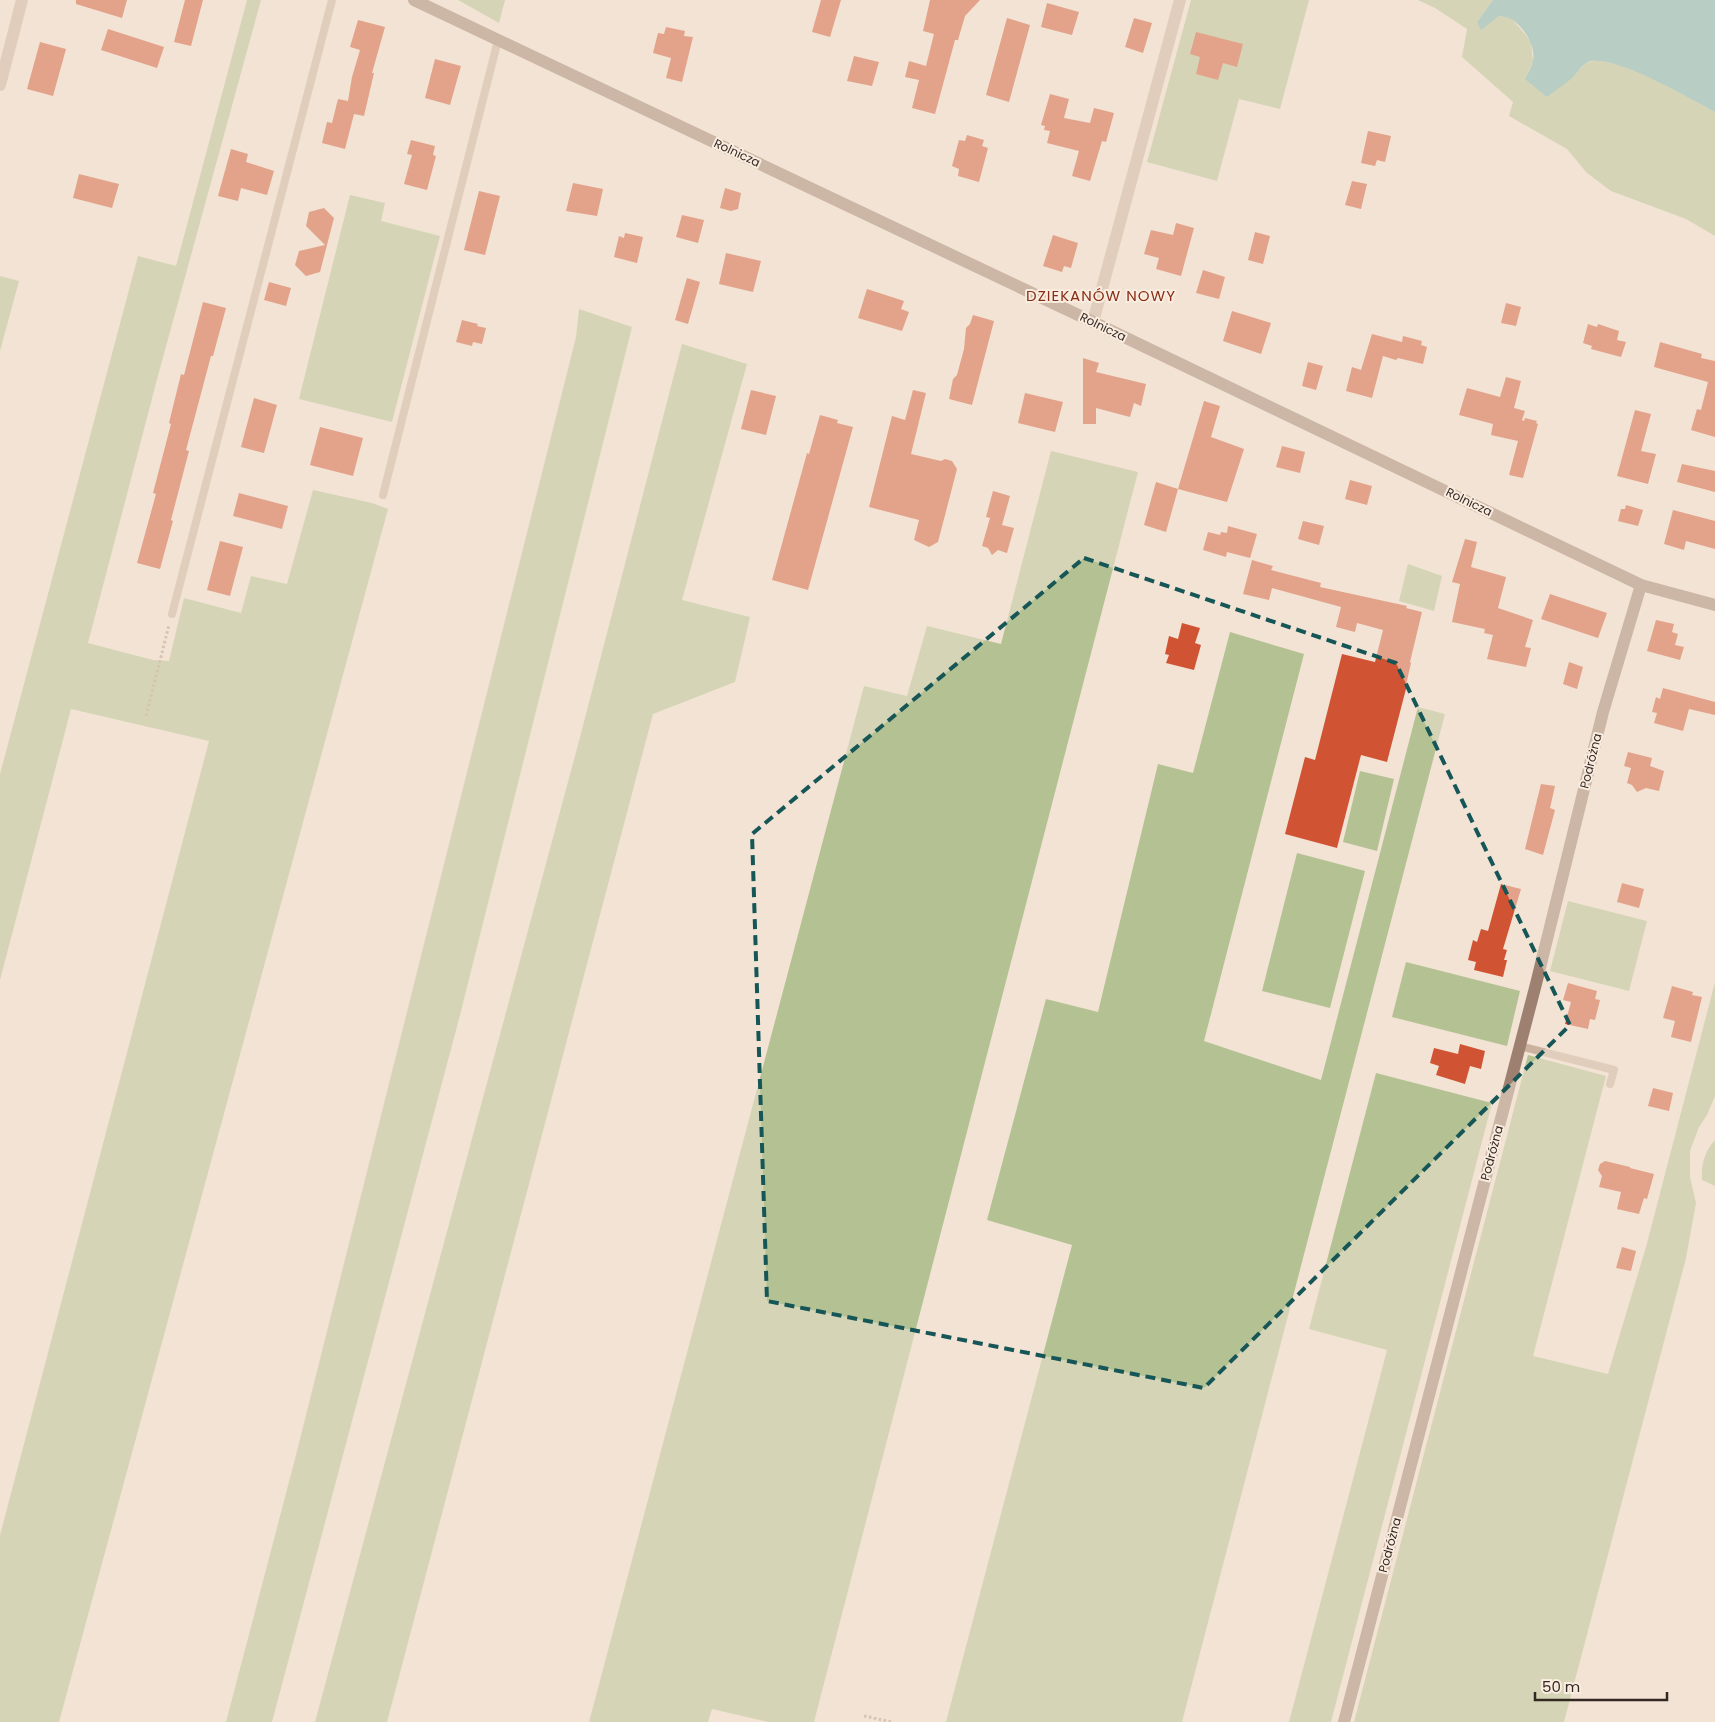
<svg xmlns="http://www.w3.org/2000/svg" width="1715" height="1722" font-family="Poppins,sans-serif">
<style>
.green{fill:#b4c293}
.water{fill:#71b1b1}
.building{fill:#d05434}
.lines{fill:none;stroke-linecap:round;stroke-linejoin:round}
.path{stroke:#b69b8a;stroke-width:3;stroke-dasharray:2.5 2.5;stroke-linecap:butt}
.lane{stroke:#cbb29f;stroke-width:8}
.street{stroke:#cbb29f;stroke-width:12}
.secondary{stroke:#9e8071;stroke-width:12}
.marked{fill:none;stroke:#165657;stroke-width:4;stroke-dasharray:10 6;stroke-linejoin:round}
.labels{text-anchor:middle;stroke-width:4;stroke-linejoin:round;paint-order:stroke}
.street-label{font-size:12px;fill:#332823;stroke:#faede0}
.quarter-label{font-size:15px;letter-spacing:1px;fill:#882e17;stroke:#faede0}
</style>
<rect width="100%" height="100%" fill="#f2e3d4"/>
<g class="green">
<path d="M247,0h14l-102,372 -71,271 65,17 16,1 15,-63 57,15 10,-37 36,8 26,-94 59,13 16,6 -329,1213h-59v-187l209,-794 -138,-32 -71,271v-206l138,-518 38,10z"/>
<path d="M458,0h47l-6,23z"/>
<path d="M1191,0h118l-29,109 -41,-10 -22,82 -70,-19z"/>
<path d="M1418,0h75l-16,22 4,7 18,-13 12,2 14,16 6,9 2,18 -8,18 47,-2 14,-14 12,-3 22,5 36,15 59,32v124l-29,-17 -75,-28 -24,-18 -20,-24 -58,-33 4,-14 -51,-45 5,-28 -32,-21z"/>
<path d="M350,195l35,8 -4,18 59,15 -48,186 -93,-23z"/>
<path d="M0,276l19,5 -19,70z"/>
<path d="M579,309l53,18 -173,692 -187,703h-46l69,-263 281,-1122z"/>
<path d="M682,344l65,20 -65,236 68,17 -15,65 -82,32 -266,1008h-72l264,-981z"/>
<path d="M1051,451l87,21 -324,1250h-46l-56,-13 -4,13h-119l275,-1036 43,10 20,-70 74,18z"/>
<path d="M1408,564l34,12 -8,35 -35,-10z"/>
<path d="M1230,632l74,22 -100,387 117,39 97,-373 27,7 -263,1008h-236l126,-477 -85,-25 59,-221 52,13 60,-248 35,9z"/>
<path d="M1360,771l34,8 -17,72 -34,-9z"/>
<path d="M1297,853l68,18 -35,137 -68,-17z"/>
<path d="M1568,901l79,20 -18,70 -79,-20z"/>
<path d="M1406,962l114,29 -13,55 -115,-29z"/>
<path d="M1715,982v114l-8,19 -8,12 -9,24v26l6,26 -10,55 -122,464h-210l174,-667 78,21 -73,280 75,18 38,-127z"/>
<path d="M1376,1073l116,30 -161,619h-42l98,-372 -78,-21z"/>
<path d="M1715,1140v46l-13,-6c-1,-15 2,-28 13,-40z"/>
</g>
<path class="water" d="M1493,0h222v112c-25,-13 -102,-59 -127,-50 -6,3 -11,11 -16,16 -8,7 -16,12 -25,19l-22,-18c3,-6 7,-13 8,-19 3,-14 -10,-34 -22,-41 -3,-2 -8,-2 -12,-3l-18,14 -4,-8z"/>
<g class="building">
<path d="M76,0h51l-5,18 -46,-14z"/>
<path d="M185,0h18l-12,46 -17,-4z"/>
<path d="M821,0h20l-11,37 -18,-5z"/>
<path d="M930,0h50l-15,16 -7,24h-3l-20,74 -23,-6 7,-28 -14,-3 4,-16 17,5 8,-32 -11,-3z"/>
<path d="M1047,3l32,9 -7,23 -31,-8z"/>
<path d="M1007,18l23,7 -21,77 -23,-7z"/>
<path d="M1134,18l18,5 -9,30 -18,-6z"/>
<path d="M358,20l27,7 -13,46h2l-10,43 -10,-2 -9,35 -23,-6 5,-21 5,1 6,-24 10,2 4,-24 8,-27 -10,-3z"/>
<path d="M666,27l19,4 -1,5 9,1 -11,45 -16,-4 5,-20 -18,-5 5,-20 6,1z"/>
<path d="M108,29l56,18 -7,21 -56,-18z"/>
<path d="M1196,32l47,12 -6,23 -14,-4 -5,17 -22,-6 4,-17 -10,-3z"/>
<path d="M40,42l26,7 -13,47 -26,-7z"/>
<path d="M854,56l25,6 -7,24 -25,-5z"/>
<path d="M435,59l26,7 -11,39 -25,-7z"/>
<path d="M1050,94l19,5 -5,19 26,5 4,-15 20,5 -8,29 -4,-1 -12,40 -18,-5 7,-25 -32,-8 3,-12 -6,-1 1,-4 -4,-1z"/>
<path d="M1368,131l23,5 -6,26 -8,-2 -2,6 -14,-3z"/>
<path d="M967,135l17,5 -2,6 6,2 -9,34 -21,-6 1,-7 -7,-3 7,-26 6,1z"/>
<path d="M411,140l24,6 -2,9 3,1 -9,34 -23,-6 8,-29 -5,-1z"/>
<path d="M231,149l17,5 -2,8 28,9 -7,24 -26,-7 -3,13 -20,-5z"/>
<path d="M79,174l40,10 -7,24 -39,-10z"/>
<path d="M1352,181l15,3 -6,25 -16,-4z"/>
<path d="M573,183l30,6 -6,27 -31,-5z"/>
<path d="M725,188l16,5 -3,16 -7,2 -11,-3z"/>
<path d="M479,191l21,5 -15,59 -21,-5z"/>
<path d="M324,208l10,10 -14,54 -14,4 -11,-11 4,-14 26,-6 -19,-19 3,-14z"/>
<path d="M682,215l22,5 -6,23 -22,-6z"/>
<path d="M1176,223l18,5 -13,48 -25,-7 3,-11 -15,-4 7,-24 22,5z"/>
<path d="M1255,232l15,4 -7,28 -15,-4z"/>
<path d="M625,233l18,4 -6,26 -23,-6 5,-21 5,2z"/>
<path d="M1053,235l25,8 -7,25 -7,-2 -2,6 -19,-6z"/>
<path d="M726,253l35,8 -8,31 -34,-8z"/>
<path d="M1203,270l22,7 -6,22 -23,-6z"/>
<path d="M687,278l13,4 -12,42 -13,-4z"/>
<path d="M269,282l22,6 -5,18 -22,-6z"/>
<path d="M867,289l37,12 -3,8 8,3 -7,19 -44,-13z"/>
<path d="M203,302l23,6 -13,48h-2l-25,94 3,1 -18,69 2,1 -13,48 -23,-6 19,-69 -3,-1 18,-69 -2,-1 12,-49 3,1z"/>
<path d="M1506,303l15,4 -5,19 -15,-3z"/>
<path d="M1232,311l39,12 -10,31 -38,-13z"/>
<path d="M973,315l21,6 -22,84 -23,-6 4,-20 4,-4 7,-26 2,-21 4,-4z"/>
<path d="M462,320l16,4 -1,2 9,2 -4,16 -9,-2 -1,4 -16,-4z"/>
<path d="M1588,324l9,3 1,-3 21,7 -2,9 9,2 -5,15 -30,-8 1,-3 -9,-3z"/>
<path d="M1372,334l30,8 1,-6 19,5 -1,4 6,2 -4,17 -25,-6 -2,2 -13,-4 -11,42 -26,-7 6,-24 9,3z"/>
<path d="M1660,342l42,12 -1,4 14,3v76l-24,-7 6,-21 4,1 7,-28 -54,-15z"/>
<path d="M1083,358l16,5 -3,9 50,12 -5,22 -7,-3 -4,14 -34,-9v16h-13z"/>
<path d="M1308,362l15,4 -7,24 -14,-4z"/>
<path d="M1506,377l15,4 -7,27 11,3 -3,9 2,1 1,-3 12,3 -1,2 2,1 -15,54 -14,-3 9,-34 -27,-6 2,-11 -34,-9 8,-27 33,9z"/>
<path d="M751,390l25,6 -10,39 -25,-6z"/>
<path d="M913,390l13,3 -15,61 30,7 4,-2 7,2 5,8 -19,73 -9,5 -15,-7 5,-20 -50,-13 23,-91 13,4z"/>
<path d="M1025,393l38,9 -8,30 -37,-9z"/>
<path d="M254,398l23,7 -13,48 -23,-6z"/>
<path d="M1204,401l16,5 -9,31 33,12 -17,53 -49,-13z"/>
<path d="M1635,410l16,4 -10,37 15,3 -8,30 -31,-8z"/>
<path d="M820,415l18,5 -1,3 16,4 -45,163 -36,-10 35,-127 2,1z"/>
<path d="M320,427l43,11 -10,38 -43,-11z"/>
<path d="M1282,446l23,6 -5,21 -24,-6z"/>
<path d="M1682,464l33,7v21l-38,-10z"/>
<path d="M1350,480l22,6 -5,19 -22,-6z"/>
<path d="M1156,482l22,7 -12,43 -22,-7z"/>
<path d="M993,491l17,5 -8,29 12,3 -7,25 -9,-3 -6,5 -4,-7 -6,-2 8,-28 -4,-1z"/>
<path d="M239,493l49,13 -6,23 -49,-13z"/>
<path d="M1626,505l17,5 -5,16 -20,-5 3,-12h4z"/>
<path d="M1673,510l42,11v28l-29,-8 -2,9 -20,-6z"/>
<path d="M1303,521l21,5 -5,19 -21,-6z"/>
<path d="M1228,526l29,8 -7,24 -23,-6 -1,5 -23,-7 5,-18 12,3 1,-3 6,1z"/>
<path d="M1465,539l12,3 -6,25 35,10 -8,31 35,12 -8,27 6,1 -5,19 -39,-8 6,-24 -9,-2 1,-4 -33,-7 8,-38 -8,-2z"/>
<path d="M220,541l23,6 -13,49 -23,-6z"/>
<path d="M1252,560l21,6 -2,4 50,13 -1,4 87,19 -1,2 16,4 -12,50 1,1 -5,22h1l-20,77 -26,-7 -24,93 -52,-14 20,-77 10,3 27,-106 33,8 8,-32 -26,-7 -2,9 -19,-5 5,-20 -69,-19 -3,12 -26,-6z"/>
<path d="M1550,594l57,19 -9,25 -57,-19z"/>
<path d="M1656,620l18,4 -2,8 6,2 -3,11 9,2 -4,13 -33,-9z"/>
<path d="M1182,623l18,5 -5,15 6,2 -7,25 -28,-7 3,-8 -4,-1 4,-18 9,3z"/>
<path d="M1569,662l14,5 -6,22 -14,-5z"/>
<path d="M1663,688l52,14v13l-26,-6 -6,22 -29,-8 3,-10 -5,-1 4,-15 4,2z"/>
<path d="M1628,752l24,6 -2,8 14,5 -5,20 -13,-3 -9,4 -5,-7 -5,-2 4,-15 -7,-2z"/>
<path d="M1541,784l14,2 -5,22 5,2 -12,45 -18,-6z"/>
<path d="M1622,883l22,6 -5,19 -22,-6z"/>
<path d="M1501,884l20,5 -18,60 4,1 -3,10h3l-4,17 -29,-7 2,-8 -8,-2 5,-20 4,2 4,-13 7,2z"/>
<path d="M1568,983l29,8 -2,8 5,1 -5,20 -5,-1 -2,10 -23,-5 6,-22 -8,-2z"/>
<path d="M1672,986l21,6 -1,3 10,2 -11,45 -20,-5 4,-16 -12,-3z"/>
<path d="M1460,1044l25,7 -4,18 -11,-3 -5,18 -29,-9 3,-9 -9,-3 4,-15 24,6z"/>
<path d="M1653,1088l20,5 -4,18 -21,-5z"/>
<path d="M1605,1161l25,6v1l24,6 -7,25 -3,-1 -5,16 -22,-5 4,-17 -22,-5 3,-11 -4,-6 2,-6z"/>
<path d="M1622,1247l14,4 -5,20 -15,-3z"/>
</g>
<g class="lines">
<g class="path">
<path d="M146,716l23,-91"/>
<path d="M864,1716l28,6"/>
</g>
<g class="lane">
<path d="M383,495l115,-455"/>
<path d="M172,614l160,-614"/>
<path d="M1520,1046l94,24 -4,14"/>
</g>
<g class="street">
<path d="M0,85l22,-85"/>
<path d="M1093,322l87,-322"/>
</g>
<g class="secondary">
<path d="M414,0l679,322 548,263 74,20"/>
<path d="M1344,1722l192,-738 67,-272 38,-127"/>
</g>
</g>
<path d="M0 0H1715V1722H0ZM1084,558l312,105 174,362 -366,363 -437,-87 -15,-467z" fill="#f2e3d4" fill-opacity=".55" fill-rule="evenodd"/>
<path class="marked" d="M1084,558l312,105 174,362 -366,363 -437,-87 -15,-467z"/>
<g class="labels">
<g class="street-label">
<text transform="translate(737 153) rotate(25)" y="4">Rolnicza</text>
<text transform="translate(1103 327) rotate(26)" y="4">Rolnicza</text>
<text transform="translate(1469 502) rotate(26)" y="4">Rolnicza</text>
<text transform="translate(1591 761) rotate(-76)" y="4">Podróżna</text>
<text transform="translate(1492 1153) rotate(-75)" y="4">Podróżna</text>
<text transform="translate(1390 1545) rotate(-75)" y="4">Podróżna</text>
</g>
<g class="quarter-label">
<text x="1101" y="301">DZIEKANÓW NOWY</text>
</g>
</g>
<path d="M1535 1692v8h132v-8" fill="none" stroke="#332823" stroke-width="2.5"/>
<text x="1542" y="1692" font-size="15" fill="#332823" stroke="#faede0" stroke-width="4" paint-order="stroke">50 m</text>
</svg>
